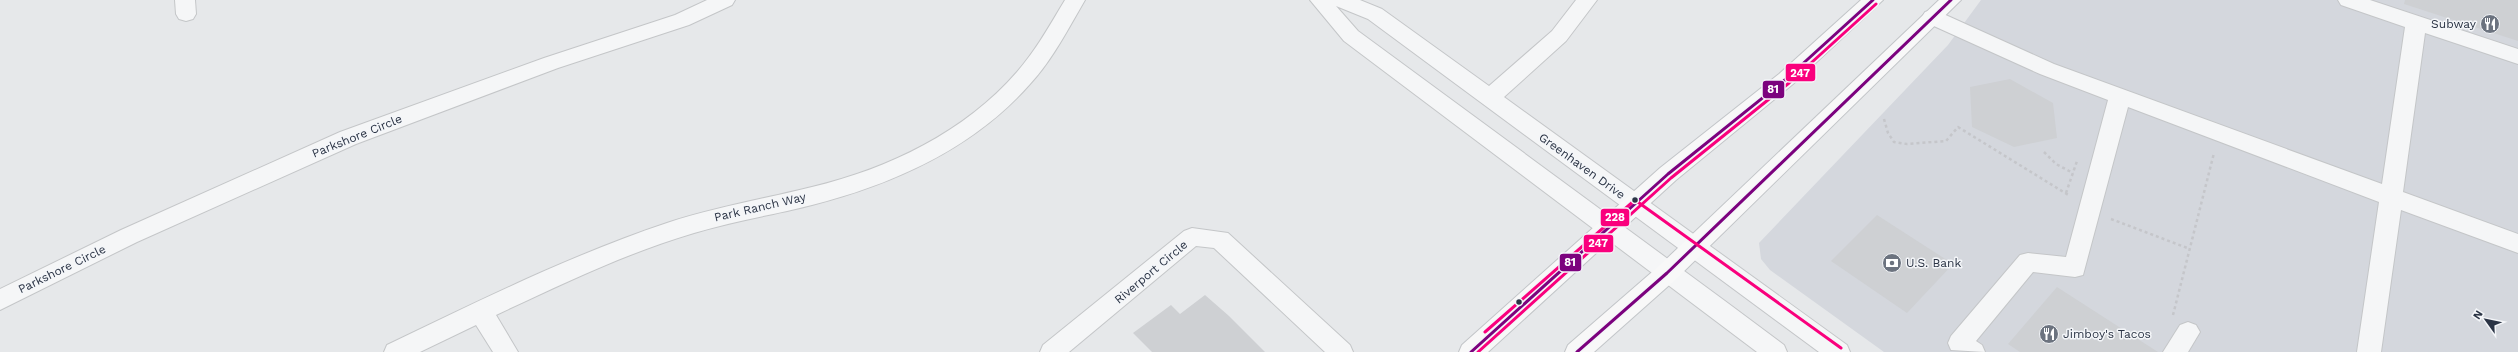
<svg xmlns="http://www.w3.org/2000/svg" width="2518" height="352" font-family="'Work Sans',sans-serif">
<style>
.built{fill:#d4d7dd}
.building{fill:#ced0d3}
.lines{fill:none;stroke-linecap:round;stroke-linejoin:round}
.minor-casing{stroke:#c4c6c8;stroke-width:2}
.major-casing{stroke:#c2c5c8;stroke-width:2}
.path{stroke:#c5c6ca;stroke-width:2.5;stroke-dasharray:3 3;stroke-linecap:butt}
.minor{fill:#f5f6f7;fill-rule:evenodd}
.major{fill:#f8f8f8;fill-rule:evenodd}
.bus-1-casing{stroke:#f4f6f9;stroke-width:6}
.bus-2-casing{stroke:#f4f6f9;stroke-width:6}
.bus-3-casing{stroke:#f4f6f9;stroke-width:6}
.bus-1{stroke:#7c027e;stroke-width:3}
.bus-2{stroke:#fa007d;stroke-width:3}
.bus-3{stroke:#fa007d;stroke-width:3}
.bus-dot{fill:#2b3445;stroke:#f4f6f9;stroke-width:1.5}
.labels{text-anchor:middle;stroke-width:3;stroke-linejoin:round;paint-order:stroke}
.poi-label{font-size:12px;fill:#2b3445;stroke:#f4f6f9;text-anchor:start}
.street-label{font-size:12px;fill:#2b3445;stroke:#f4f6f9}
.line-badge{stroke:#f4f6f9;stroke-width:1.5}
.badge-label{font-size:11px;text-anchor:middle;font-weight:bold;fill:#fff}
</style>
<rect width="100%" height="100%" fill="#e6e8ea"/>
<path class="built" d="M1981,0h537v352h-634l-114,-82 -9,-11 -2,-16 189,-198z"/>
<g class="building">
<path d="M2405,0h113v41l-114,-37z"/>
<path d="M2010,79l43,24 4,35 -43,9 -42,-20 -2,-40z"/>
<path d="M1877,215l76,49 -46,49 -76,-52z"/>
<path d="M2057,287l101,65h-138l-12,-8z"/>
<path d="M1205,295l24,21 36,36h-113l-19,-19 38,-28 9,9z"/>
</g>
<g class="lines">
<defs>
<g id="minor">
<path d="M175,0h20l1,14 -3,5 -7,2 -7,-2 -3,-5z"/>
<path d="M707,0h28l-3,5 -43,20 -131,43 -202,76 -219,98 -137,68v-21l121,-59 219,-98 204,-74 131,-43z"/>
<path d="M1065,0h20c-17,29 -32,59 -55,84 -56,64 -136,100 -218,121 -39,10 -79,16 -118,28 -68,20 -134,52 -198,82l22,37h-25l-17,-27 -56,27h-36l3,-7c92,-44 184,-90 280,-122 48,-16 97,-24 145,-36 76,-18 153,-55 205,-115 19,-22 33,-47 48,-72z"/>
<path d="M1310,0h50l22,9 107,77 63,-55 24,-31h21l-31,41 -62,56 343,248 3,7h-31l-451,-333 -32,-13 22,25 367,270 59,44 3,7h-30l-413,-311z"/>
<path d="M2338,0h32l148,49v15l-93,-31 -22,159 115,42v19l-117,-43 -20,142h-24l22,-150 -251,-95 -45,168 -8,2 -42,-5 -57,69 6,4 3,7 -34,-2 -3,-7 3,-7 69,-81 8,-2 38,4 42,-157 -68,-26 -115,-52 -3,-5 3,-5 7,-2 7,2 115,52 328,120 23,-157 -64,-22z"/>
<path d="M1192,228l36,5 122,112 3,7h-28l-111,-104 -18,-2 -127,106h-29l3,-7 141,-114z"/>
<path d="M2188,322l8,3 4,7 -12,20h-25l17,-27z"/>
</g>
<g id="major">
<path d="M1861,0h22l-90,84 -117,96 -188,172h-29l3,-7 198,-177 119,-94z"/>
<path d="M1939,0h22l-286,280 -81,72h-29l3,-7 91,-79z"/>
</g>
</defs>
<use href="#minor" class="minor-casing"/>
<use href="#major" class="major-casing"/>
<g class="path">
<path d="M1884,119l4,14 6,9 13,2 39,-3 12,-14 112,69"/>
<path d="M2044,152l12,12 17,9"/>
<path d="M2066,193l11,-32"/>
<path d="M2111,219l79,30"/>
<path d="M2173,315l41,-162"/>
</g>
<use href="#minor" class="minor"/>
<use href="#major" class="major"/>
<defs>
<g id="bus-1">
<path d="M1471,352l197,-178 118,-95 87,-79"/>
<path d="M1577,352l90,-79 284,-273"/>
</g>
<path id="bus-2" d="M1478,352l193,-174 118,-95 87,-79"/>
<path id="bus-3" d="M1485,332l150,-132 206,148"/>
</defs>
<use href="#bus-1" class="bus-1-casing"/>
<use href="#bus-2" class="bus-2-casing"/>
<use href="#bus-3" class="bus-3-casing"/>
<use href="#bus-1" class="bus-1"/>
<use href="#bus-2" class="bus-2"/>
<use href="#bus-3" class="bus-3"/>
</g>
<defs>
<symbol id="restaurant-disc" viewBox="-11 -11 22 22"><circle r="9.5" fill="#6c737f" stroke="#f4f6f9"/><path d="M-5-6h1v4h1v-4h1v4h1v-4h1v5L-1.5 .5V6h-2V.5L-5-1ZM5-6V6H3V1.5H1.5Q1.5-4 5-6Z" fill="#fff"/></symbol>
<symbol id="bank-disc" viewBox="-11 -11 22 22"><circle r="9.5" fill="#6c737f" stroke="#f4f6f9"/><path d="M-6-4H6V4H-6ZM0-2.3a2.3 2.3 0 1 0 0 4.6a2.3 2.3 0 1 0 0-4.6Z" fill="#fff"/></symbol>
</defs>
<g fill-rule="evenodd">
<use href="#restaurant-disc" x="2479" y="13" width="22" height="22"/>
<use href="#bank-disc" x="1881" y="252" width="22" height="22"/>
<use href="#restaurant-disc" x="2038" y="323" width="22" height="22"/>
</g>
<g class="bus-dot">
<circle cx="1635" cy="200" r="3.5"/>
<circle cx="1519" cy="302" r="3.5"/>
</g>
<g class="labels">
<g class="poi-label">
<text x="2476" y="28" text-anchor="end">Subway</text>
<text x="1906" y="267">U.S. Bank</text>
<text x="2063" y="338">Jimboy's Tacos</text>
</g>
<g class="street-label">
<text transform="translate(357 136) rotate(-22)" y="4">Parkshore Circle</text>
<text transform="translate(1582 166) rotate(36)" y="4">Greenhaven Drive</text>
<text transform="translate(760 207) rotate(-13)" y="4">Park Ranch Way</text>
<text transform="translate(62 269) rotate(-26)" y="4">Parkshore Circle</text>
<text transform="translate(1151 272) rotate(-40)" y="4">Riverport Circle</text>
</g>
</g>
<g class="line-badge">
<rect x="1785" y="63" width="31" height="19" rx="4" fill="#fa007d"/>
<rect x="1762" y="80" width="23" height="19" rx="4" fill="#7c027e"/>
<rect x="1600" y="208" width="30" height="19" rx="4" fill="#fa007d"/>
<rect x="1583" y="234" width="31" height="19" rx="4" fill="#fa007d"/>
<rect x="1559" y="253" width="23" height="19" rx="4" fill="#7c027e"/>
</g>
<g class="badge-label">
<text x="1800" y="77">247</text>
<text x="1773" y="93">81</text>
<text x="1615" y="221">228</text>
<text x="1598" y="247">247</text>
<text x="1570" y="266">81</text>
</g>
<g transform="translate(2486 320) rotate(303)" stroke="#f4f6f9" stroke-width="3" paint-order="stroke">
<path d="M0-3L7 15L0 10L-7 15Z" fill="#2b3445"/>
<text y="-6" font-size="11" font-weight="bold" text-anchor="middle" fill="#2b3445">N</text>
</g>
</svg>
